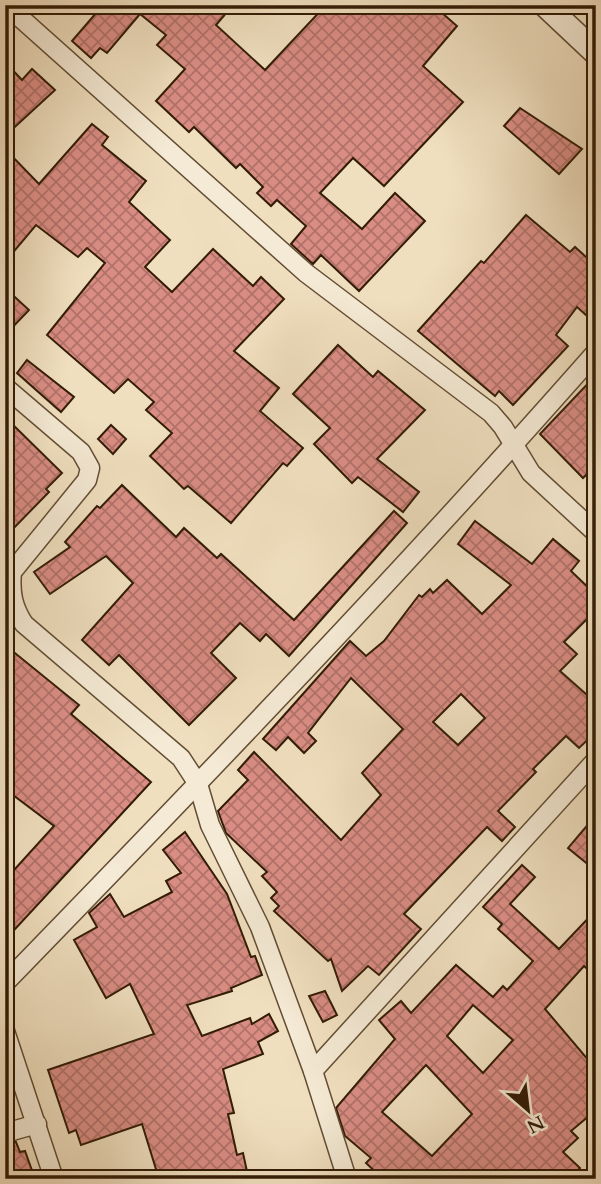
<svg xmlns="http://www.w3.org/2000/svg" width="601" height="1184" font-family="Cardo,serif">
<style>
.building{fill:url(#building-cross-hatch);stroke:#321c06;stroke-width:2;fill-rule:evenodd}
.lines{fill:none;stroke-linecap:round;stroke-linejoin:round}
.minor-casing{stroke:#624d34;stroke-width:21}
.tertiary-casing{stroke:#624d34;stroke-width:26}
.minor{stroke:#f5ead5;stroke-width:18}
.tertiary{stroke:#f5ead5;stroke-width:23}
</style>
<defs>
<pattern id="building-cross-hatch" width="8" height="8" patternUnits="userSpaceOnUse" patternTransform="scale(1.75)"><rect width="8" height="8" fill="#da8d84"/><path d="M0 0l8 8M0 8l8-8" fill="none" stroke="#b1726a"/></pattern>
</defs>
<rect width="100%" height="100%" fill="#f0dfbf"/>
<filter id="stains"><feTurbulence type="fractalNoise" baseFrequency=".00286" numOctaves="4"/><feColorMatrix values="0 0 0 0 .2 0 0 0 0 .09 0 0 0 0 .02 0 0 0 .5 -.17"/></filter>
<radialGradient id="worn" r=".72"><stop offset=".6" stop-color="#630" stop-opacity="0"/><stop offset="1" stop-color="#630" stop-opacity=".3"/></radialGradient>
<g class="building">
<path d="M103,5h130l-17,20 49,45 61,-65h107l24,21 -34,40 40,36 -79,84 -31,-28 -33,35 42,36 33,-36 30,28 -66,70 -38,-36 -8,9 -22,-20 15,-18 -29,-26 -6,6 -14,-13 6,-6 -23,-23 -4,4 -42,-41 -5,5 -33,-31 29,-32 -28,-24 9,-10 -26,-21 -33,39 -7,-5 -9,10 -19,-17z"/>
<path d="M5,62l17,18 10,-11 23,21 -50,46z"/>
<path d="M520,108l62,41 -23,25 -55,-48z"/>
<path d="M92,124l16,13 -6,8 44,36 -17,21 41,38 -25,27 27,25 41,-43 40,37 8,-9 23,22 -50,52 45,37 -19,23 43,37 -16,18 -4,-3 -52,60 -43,-37 -4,3 -34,-33 22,-23 -26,-23 8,-8 -26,-23 -14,14 -67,-58 58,-72 -18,-15 -9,9 -42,-32 -31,37v-113l34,35z"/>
<path d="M526,215l44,37 5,-5 21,19v58l-19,-17 -21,28 12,11 -55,59 -14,-14 -4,5 -77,-65 63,-70 3,2z"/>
<path d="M5,288l24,22 -24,25z"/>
<path d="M338,345l35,32 5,-6 47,39 -48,49 42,33 -16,20 -45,-35 -6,6 -38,-39 16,-16 -37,-34z"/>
<path d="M27,360l47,37 -13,15 -44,-39z"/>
<path d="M596,375v90l-13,13 -43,-44z"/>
<path d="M5,417l57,56 -16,16 3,3 -44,45z"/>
<path d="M111,425l15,14 -13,15 -15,-15z"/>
<path d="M122,485l54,52 8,-9 33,30 4,-4 73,66 100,-109 13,12 -118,133 -23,-22 -6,7 -20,-18 -29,30 25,25 -47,47 -70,-70 -10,10 -27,-25 51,-57 -27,-27 -56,38 -16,-22 36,-25 -5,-5 32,-36 3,2z"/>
<path d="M475,521l57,43 21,-25 26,22 -8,10 25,24v15l-32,32 13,12 -17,17 36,32v29l-17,16 -13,-12 -33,33 3,3 -38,39 17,16 -13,14 -15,-14 -83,87 17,15 -42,46 -11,-9 -26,25 -11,-32 -3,2 -54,-50 5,-5 -8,-8 6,-6 -15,-16 5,-4 -41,-39 -8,-22 30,-31 -10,-10 16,-18 87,88 40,-45 -19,-22 41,-44 -52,-51 -43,55 8,8 -12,12 -16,-16 -12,13 -13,-11 87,-98 16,15 18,-15 35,-46 3,2 8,-8 3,4 14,-13 35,34 29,-29 -53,-41zM461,694l24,24 -27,27 -25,-23z"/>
<path d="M5,645l74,60 -8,9 80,68 -146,158v-60l49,-54 -49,-37z"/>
<path d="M596,815v56l-28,-23z"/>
<path d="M185,832l42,62 24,63 4,-1 7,19 -31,13 1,3 -45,14 15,31 48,-18 2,6 17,-10 9,17 -20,11 5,12 -40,15 11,44 -6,1 9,41 6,-2 5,23 -6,3h-83l-17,-55 -61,21 -5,-15 -7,3 -21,-63 106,-36 -24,-50 -24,14 -32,-58 23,-13 -8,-14 21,-19 14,23 48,-25 -6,-11 15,-8 -18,-23z"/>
<path d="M522,865l13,12 -25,27 49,45 37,-39v67l-12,-11 -39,43 51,60v41l-25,21 7,7 -15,14 17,16 -10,11h-147l-10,-9 -9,9h-21l-17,-16 5,-5 -26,-22 -9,-28 59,-69 -16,-19 22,-19 10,12 45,-48 37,32 10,-11 4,4 26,-29 -35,-32 4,-5 -19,-17zM473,1005l40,35 -30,33 -36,-37zM426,1065l46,49 -40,42 -50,-44z"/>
<path d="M325,991l12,24 -14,7 -14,-26z"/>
<path d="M16,1142l4,10 5,-1 10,28h-30v-35z"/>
</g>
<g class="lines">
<defs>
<g id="minor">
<path d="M6,5l300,268 185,140 12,14 28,46 65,60"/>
<path d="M5,387l76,65 9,16 -3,12 -75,92c-2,21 1,35 12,52l157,134 17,26 12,41 50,102 53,144 34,108"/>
<path d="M5,983c201,-207 401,-415 591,-631"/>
<path d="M5,1031l49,148"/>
<path d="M313,1071l283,-311"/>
<path d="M5,1133l32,-9"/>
<path d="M592,1179l4,-4"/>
</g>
<path id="tertiary" d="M545,5l51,48"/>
</defs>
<use href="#minor" class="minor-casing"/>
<use href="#tertiary" class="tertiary-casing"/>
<use href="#minor" class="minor"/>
<use href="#tertiary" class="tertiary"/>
</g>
<rect width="601" height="1184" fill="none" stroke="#f0dfbf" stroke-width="28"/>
<rect x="7" y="7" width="587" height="1170" fill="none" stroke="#321c06" stroke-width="3.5"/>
<rect x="14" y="14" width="573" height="1156" fill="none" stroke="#321c06" stroke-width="2"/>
<g transform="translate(528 1110) rotate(152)" stroke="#f5ead5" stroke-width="5" paint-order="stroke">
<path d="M0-5L12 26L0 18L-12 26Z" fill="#321c06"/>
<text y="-10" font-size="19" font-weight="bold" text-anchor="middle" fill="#321c06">N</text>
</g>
<rect width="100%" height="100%" filter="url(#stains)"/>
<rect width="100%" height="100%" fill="url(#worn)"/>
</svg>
